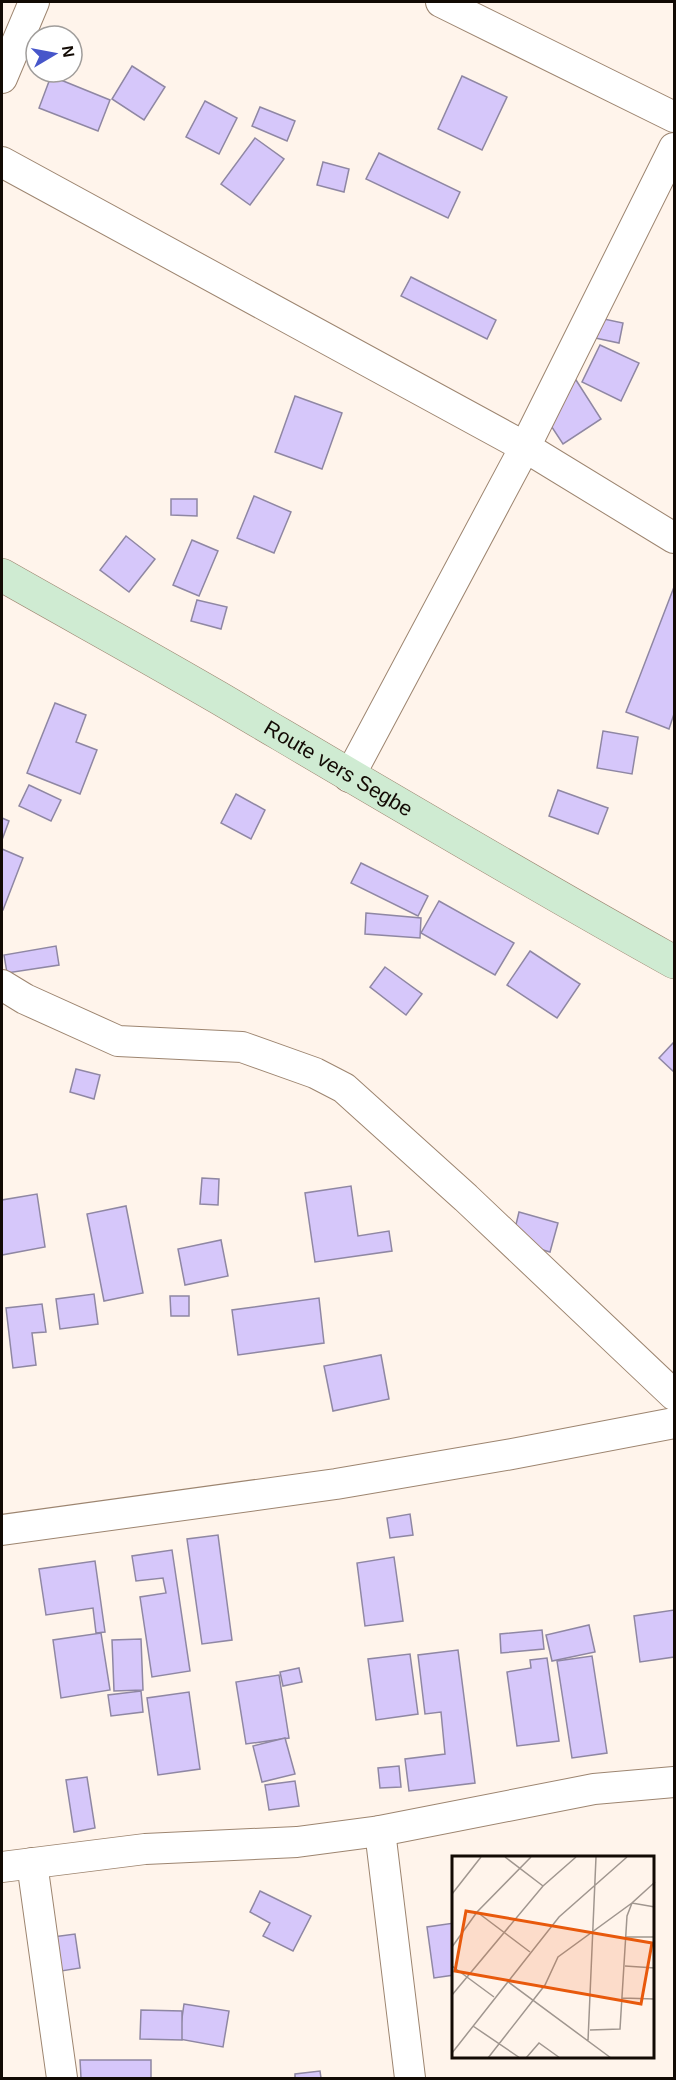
<svg xmlns="http://www.w3.org/2000/svg" width="676" height="2080" font-family="Arial,sans-serif">
<style>
.building{fill:#d6c7fa;stroke:#8f87a3;stroke-width:1.5}
.lines{fill:none;stroke-linecap:round;stroke-linejoin:round}
.street-casing{stroke:#9d8570;stroke-width:32}
.secondary-casing{stroke:#9d8570;stroke-width:34}
.street{stroke:#fff;stroke-width:30}
.secondary{stroke:#cfebd2;stroke-width:33}
.labels{text-anchor:middle;stroke-width:6;stroke-linejoin:round;paint-order:stroke}
.street-label{font-size:21px;fill:#120a04;stroke:#fff}
.inset-road{fill:none;stroke:#a0968f;stroke-width:1.5}
.view{fill:#e8590c;fill-opacity:0.15;stroke:#e8590c;stroke-width:3}
.inset-edge{fill:none;stroke:#120a04;stroke-width:3}
</style>
<rect width="100%" height="100%" fill="#fff4eb"/>
<g class="building">
<path d="M132,66l33,21 -21,33 -32,-21z"/>
<path d="M51,76l59,24 -12,31 -59,-23z"/>
<path d="M462,76l45,21 -25,53 -44,-21z"/>
<path d="M205,101l32,17 -18,36 -33,-17z"/>
<path d="M260,107l35,14 -8,20 -35,-15z"/>
<path d="M255,138l29,21 -34,46 -29,-21z"/>
<path d="M379,153l81,39 -12,26 -82,-39z"/>
<path d="M323,162l26,7 -5,23 -27,-7z"/>
<path d="M411,277l85,43 -9,19 -86,-43z"/>
<path d="M585,315l38,8 -4,20 -38,-8z"/>
<path d="M600,345l39,18 -18,38 -39,-19z"/>
<path d="M576,380l25,39 -38,25 -25,-38z"/>
<path d="M295,396l47,17 -20,56 -47,-17z"/>
<path d="M254,496l37,16 -17,41 -37,-15z"/>
<path d="M171,499h26v17l-26,-1z"/>
<path d="M126,536l29,23 -26,33 -29,-22z"/>
<path d="M192,540l26,11 -19,45 -26,-11z"/>
<path d="M674,587v127l-5,15 -43,-17z"/>
<path d="M197,600l30,7 -6,22 -30,-8z"/>
<path d="M55,703l31,12 -10,27 21,8 -17,44 -53,-21z"/>
<path d="M603,731l35,6 -6,37 -35,-6z"/>
<path d="M29,785l32,15 -10,21 -32,-15z"/>
<path d="M558,790l50,18 -10,26 -49,-18z"/>
<path d="M236,794l29,16 -14,29 -30,-16z"/>
<path d="M2,818l7,3 -7,19z"/>
<path d="M2,849l21,9 -20,52h-1z"/>
<path d="M361,863l67,33 -10,20 -67,-33z"/>
<path d="M439,901l75,42 -19,32 -74,-42z"/>
<path d="M366,913l55,5 -1,20 -55,-4z"/>
<path d="M56,946l3,19 -52,8 -3,-18z"/>
<path d="M530,951l50,33 -23,34 -50,-33z"/>
<path d="M385,967l37,27 -16,21 -36,-28z"/>
<path d="M674,1042v30l-15,-14z"/>
<path d="M76,1069l24,6 -6,24 -24,-7z"/>
<path d="M202,1178l17,1 -1,26 -18,-1z"/>
<path d="M351,1186l7,50 31,-5 3,20 -77,11 -10,-69z"/>
<path d="M37,1194l8,53 -43,8v-55z"/>
<path d="M126,1206l17,87 -39,8 -17,-87z"/>
<path d="M519,1212l39,11 -8,29 -38,-11z"/>
<path d="M221,1240l7,36 -43,9 -7,-36z"/>
<path d="M94,1294l4,30 -38,5 -4,-30z"/>
<path d="M170,1296h19v20h-18z"/>
<path d="M319,1298l5,45 -86,12 -6,-45z"/>
<path d="M42,1304l4,28 -14,1 4,32 -23,3 -7,-60z"/>
<path d="M381,1355l8,44 -56,12 -9,-45z"/>
<path d="M410,1514l3,21 -23,3 -3,-20z"/>
<path d="M218,1535l14,105 -30,4 -15,-105z"/>
<path d="M172,1550l18,121 -38,6 -12,-80 26,-4 -3,-15 -27,3 -4,-25z"/>
<path d="M394,1557l9,64 -38,5 -8,-63z"/>
<path d="M95,1561l10,71 -9,1 -3,-25 -47,7 -7,-46z"/>
<path d="M674,1610v47l-34,5 -6,-46z"/>
<path d="M589,1625l6,27 -43,9 -6,-26z"/>
<path d="M542,1630l2,19 -43,4 -1,-19z"/>
<path d="M101,1633l9,57 -49,8 -8,-58z"/>
<path d="M141,1639l2,51 -29,1 -2,-51z"/>
<path d="M458,1650l17,133 -66,8 -4,-32 40,-5 -4,-42 -16,2 -7,-59z"/>
<path d="M410,1654l8,60 -42,6 -8,-61z"/>
<path d="M592,1656l15,97 -35,5 -15,-97z"/>
<path d="M547,1658l12,83 -42,5 -10,-74 24,-4 -1,-8z"/>
<path d="M299,1668l3,14 -19,4 -3,-14z"/>
<path d="M279,1675l10,63 -43,6 -10,-62z"/>
<path d="M141,1691l2,21 -32,4 -3,-21z"/>
<path d="M189,1692l11,77 -42,6 -11,-77z"/>
<path d="M285,1738l10,36 -33,8 -9,-36z"/>
<path d="M399,1766l2,21 -21,1 -2,-20z"/>
<path d="M87,1777l8,51 -21,4 -8,-52z"/>
<path d="M295,1781l4,25 -30,4 -4,-25z"/>
<path d="M260,1891l51,25 -18,35 -30,-15 7,-13 -20,-11z"/>
<path d="M454,1923v52l-20,3 -7,-51z"/>
<path d="M75,1934l5,34 -37,6 -5,-35z"/>
<path d="M184,2004l45,7 -6,36 -44,-8z"/>
<path d="M141,2010l41,1v29l-42,-1z"/>
<path d="M80,2060h71v18h-70z"/>
<path d="M320,2071l1,7h-26v-4z"/>
</g>
<g class="lines">
<defs>
<g id="street">
<path d="M441,2l233,115"/>
<path d="M2,78l32,-76"/>
<path d="M2,162l523,285 149,91"/>
<path d="M349,777l176,-330 149,-299"/>
<path d="M2,985l23,14 93,42 124,6 73,26 29,15 122,110 208,197"/>
<path d="M2,1530l334,-46 176,-30 162,-31"/>
<path d="M380,1831l30,247"/>
<path d="M32,1863l30,215"/>
<path d="M2,1867l143,-18 152,-7 83,-11 214,-42 80,-7"/>
</g>
<g id="secondary">
<path id="s1" d="M2,575c72,41 145,81 217,123 151,89 302,179 455,264"/>
</g>
</defs>
<use href="#street" class="street-casing"/>
<use href="#secondary" class="secondary-casing"/>
<use href="#street" class="street"/>
<use href="#secondary" class="secondary"/>
</g>
<g class="labels">
<g class="street-label">
<text dy="7" stroke="none"><textPath href="#s1" startOffset="388">Route vers Segbe</textPath></text>
</g>
</g>
<g transform="translate(452 1856)">
<rect width="202" height="202" fill="#fff4eb"/>
<path class="inset-road" d="M53,1l38,29M0,38l29,-37M25,56l53,40M173,81h30M0,91l25,-35 54,-55M0,110l42,31M173,110l30,2M55,125l104,77M0,139l91,-109 33,-29M170,142l33,1M21,170l47,32M138,174l30,-1 7,-113 5,-13 23,-21M136,185l8,-184M0,197l107,-136 68,-60M36,202l57,-73 13,-28 74,-54 23,4M74,202l13,-15 21,15"/>
<path class="view" d="M14,55l186,32 -11,61 -186,-33z"/>
<rect width="202" height="202" class="inset-edge"/>
</g>
<rect width="676" height="2080" fill="none" stroke="#120a04" stroke-width="6"/>
<g transform="translate(54 54) rotate(80)"><circle r="28" fill="#ffffff" stroke="#a09d9b" stroke-width="1.5"/>
<path d="M0-4.5L10 22L0 15L-10 22Z" fill="#4756ca"/>
<text y="-9" font-size="16" font-weight="bold" text-anchor="middle" fill="#120a04">N</text>
</g>
</svg>
